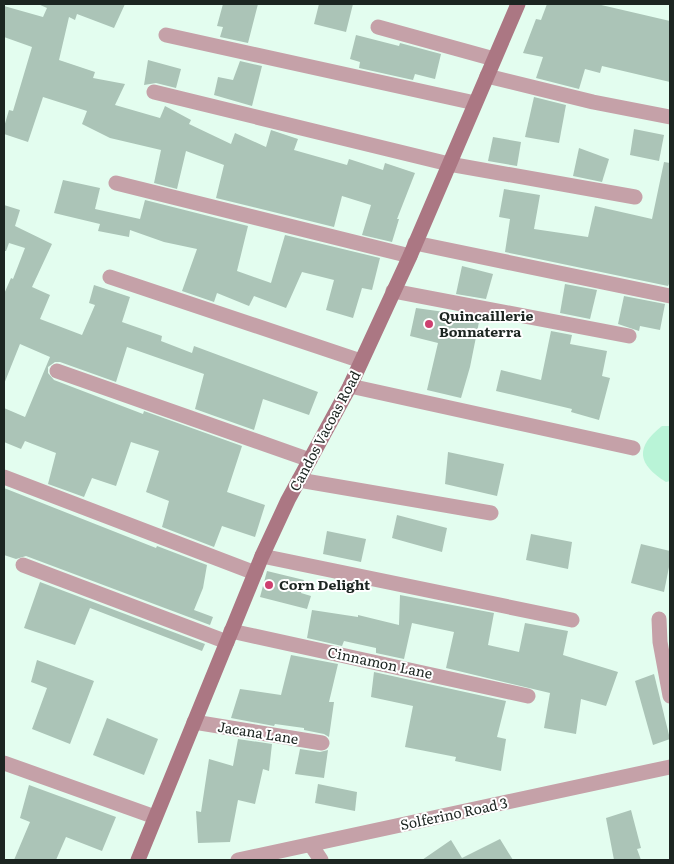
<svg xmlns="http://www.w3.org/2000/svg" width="674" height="864" font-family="Literata,serif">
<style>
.green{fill:#b9f4d7}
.building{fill:#abc4b7}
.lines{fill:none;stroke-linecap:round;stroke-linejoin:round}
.minor{stroke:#c5a1a8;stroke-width:15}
.secondary{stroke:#ab7783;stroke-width:15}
.poi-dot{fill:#cd406f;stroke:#fff;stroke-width:2}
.labels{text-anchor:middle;stroke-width:4;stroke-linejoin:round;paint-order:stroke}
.poi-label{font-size:14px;font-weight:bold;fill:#1c2521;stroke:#fff;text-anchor:start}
.street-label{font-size:14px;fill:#1c2521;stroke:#fff}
</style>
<rect width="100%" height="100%" fill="#e3fdef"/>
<path class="green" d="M662,426h8v55l-4,1c-29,-18 -31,-35 -4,-56z"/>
<g class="building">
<path d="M38,4h87l-11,24 -37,-14 -2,6 -6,-3 -10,43 36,12 -2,6 32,6 -10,21 45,13 5,-12 26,14 -2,4 42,20 4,-11 31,14 5,-17 27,9 -4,11 53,15 2,-6 34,11 2,-7 30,10 -18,46h2l-7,23 -30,-7 9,-30 -29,-9 -8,31 -118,-29 8,-33 -38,-14 -9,38 -23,-6 7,-33 -51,-12 -28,-14 5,-13 -44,-14 -15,45 -24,-8v-7l5,-17 4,1 19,-64 -28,-10v-31l39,11 4,-9z"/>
<path d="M223,4h35l-10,39 -28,-6 3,-10 -6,-1z"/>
<path d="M319,4h34l-7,28 -32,-8z"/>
<path d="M547,4h50l73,17v61l-68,-16 -2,7 -15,-4 -6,20 -43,-11 7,-21 -20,-4 13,-34 5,1z"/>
<path d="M356,35l43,11 1,-3 41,11 -6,25 -20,-5 -2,6 -54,-12 1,-6 -10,-3z"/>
<path d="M148,60l33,9 -5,19 -20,-5 -12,2z"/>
<path d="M240,61l22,5 -10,40 -38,-11 4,-18 15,3z"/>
<path d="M534,97l32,8 -7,38 -34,-6z"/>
<path d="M634,129l30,6 -5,26 -29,-6z"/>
<path d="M493,137l28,5 -4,24 -29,-5z"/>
<path d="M579,148l30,11 -7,23 -29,-6z"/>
<path d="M664,162l6,1v119l-2,4 -163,-34 5,-33 -11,-2 5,-28 36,6 -6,34 54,8 7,-31 57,13z"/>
<path d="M63,180l37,8 -5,21 45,10 5,-19 103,26 -11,45 34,12 14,-48 95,23 -8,32 -10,-2 -9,30 -27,-8 8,-30 -32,-8 -16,36 -32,-12 -5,10 -32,-13 -3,9 -32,-11 15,-42 -33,-7 -34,-12 -1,7 -31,-6 2,-7 -46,-11z"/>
<path d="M4,205l16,5 -5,16 37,18 -20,43 18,8 -10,24 42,16 13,-30 -6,-2 5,-18 36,12 -8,25 40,14 -1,5 31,12 2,-7 124,46 -9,23 -46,-16 -9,31 -59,-21 9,-35 -77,-27 -11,35 -56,-20h-5l-7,5v6l6,7 89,34 1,-3 98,35 -15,46 38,13 -10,32 -33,-11 -8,21 -52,-20 7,-26 -23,-9 13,-41 -28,-9 -15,44 -24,-8 -8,19 -36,-13 8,-31 -31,-12 -4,8 -17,-7v-34l21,9 25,-60 -30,-13 -16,40v-90l7,-16 2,1 12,-31 -16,-5 -3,8h-2z"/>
<path d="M462,266l31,8 -7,25 -30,-5z"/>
<path d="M565,284l32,6 -7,29 -30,-6z"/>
<path d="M624,296l41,8 -5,26 -20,-4 -1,5 -21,-7z"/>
<path d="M416,308l64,9 -10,50 -9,31 -34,-8 11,-47 -28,-7z"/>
<path d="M551,331l21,4 -2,9 37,7 -5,25 8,2 -11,42 -28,-8 1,-3 -76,-18 5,-21 40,10z"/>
<path d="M448,452l56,12 -7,32 -52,-12z"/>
<path d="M4,488l152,60 1,-2 50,19 -4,23 -9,22 19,7 -3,8 -184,-69 -10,3 -12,-4z"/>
<path d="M397,515l50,13 -5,24 -50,-14z"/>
<path d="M327,531l39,8 -5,23 -38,-8z"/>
<path d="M531,534l41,8 -4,27 -42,-9z"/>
<path d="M641,544l29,7v11l-6,30 -33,-9z"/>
<path d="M267,571l37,9 -3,13 10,3 -4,13 -47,-12z"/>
<path d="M40,582l165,62 -3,7 -112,-43 -15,37 -51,-17z"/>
<path d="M400,595l94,18 -6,32 31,7 6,-29 43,8 -5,24 55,17 -12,34 -25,-7 -5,35 -32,-6 6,-35 -104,-25 8,-36 -42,-9 -8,36 -28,-6v-5l-32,-7 -2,5 -35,-8 5,-28 46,7v-2l41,10z"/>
<path d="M291,655l47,9 -9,38h5l-5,35 -5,-3 -20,-4v-2l-29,-4 -1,2 -43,-8 9,-29 41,6z"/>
<path d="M37,660l57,21 -24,63 -38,-15 15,-41 -16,-6z"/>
<path d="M374,672l132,29 -9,36 9,2 -5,32 -46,-10 1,-4 -51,-10 8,-41 -42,-9z"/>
<path d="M654,674l16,65 -17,6 -18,-64z"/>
<path d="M107,718l51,21 -14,36 -51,-20z"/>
<path d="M238,739l34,5 -3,27 -6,-2 -8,35 -17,-4 -8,42 -32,1 -2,-32 5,1 8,-53 24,7z"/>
<path d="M300,749l20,3 8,-2 -4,28 -29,-4z"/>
<path d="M318,784l39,8 -2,19 -40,-8z"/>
<path d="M29,785l87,32 -14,34 -36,-14 -10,23h-42l16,-38 -10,-4z"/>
<path d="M631,810l10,38 -4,1 4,11h-27l-8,-42z"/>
<path d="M500,839l13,21h-91l29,-20 11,18z"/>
</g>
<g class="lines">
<g class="minor">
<path d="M378,27l116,32"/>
<path d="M166,35l309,68"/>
<path d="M487,76l106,26 77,15"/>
<path d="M154,92l295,72 186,33"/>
<path d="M116,183l294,73"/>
<path d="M415,243l255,53"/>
<path d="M110,277l251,84"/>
<path d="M393,291l236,45"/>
<path d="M57,371l253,89"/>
<path d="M350,386l283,62"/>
<path d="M4,477l251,96"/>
<path d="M299,480l192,33"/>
<path d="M262,556l310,64"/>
<path d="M23,565l204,77"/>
<path d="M659,619l1,23 10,54"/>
<path d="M231,631l297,65"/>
<path d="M194,722l128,21"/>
<path d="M4,763l151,54"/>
<path d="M311,845l10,15"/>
<path d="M238,860l432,-93"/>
</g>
<path class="secondary" d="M138,860l124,-304 26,-56 62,-114 60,-130 108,-252"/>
</g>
<g class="poi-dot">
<circle cx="429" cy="324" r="5"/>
<circle cx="269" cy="585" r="5"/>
</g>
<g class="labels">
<g class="poi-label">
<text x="439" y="321">Quincaillerie<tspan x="439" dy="16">Bonnaterra</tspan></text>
<text x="279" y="590">Corn Delight</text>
</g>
<g class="street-label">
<text transform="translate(325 431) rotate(-62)" y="5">Candos Vacoas Road</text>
<text transform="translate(380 663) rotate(12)" y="5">Cinnamon Lane</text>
<text transform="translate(258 733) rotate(9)" y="5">Jacana Lane</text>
<text transform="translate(454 814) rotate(-12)" y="5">Solferino Road 3</text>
</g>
</g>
<rect width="674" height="864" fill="none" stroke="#1c2521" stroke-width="10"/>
</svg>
